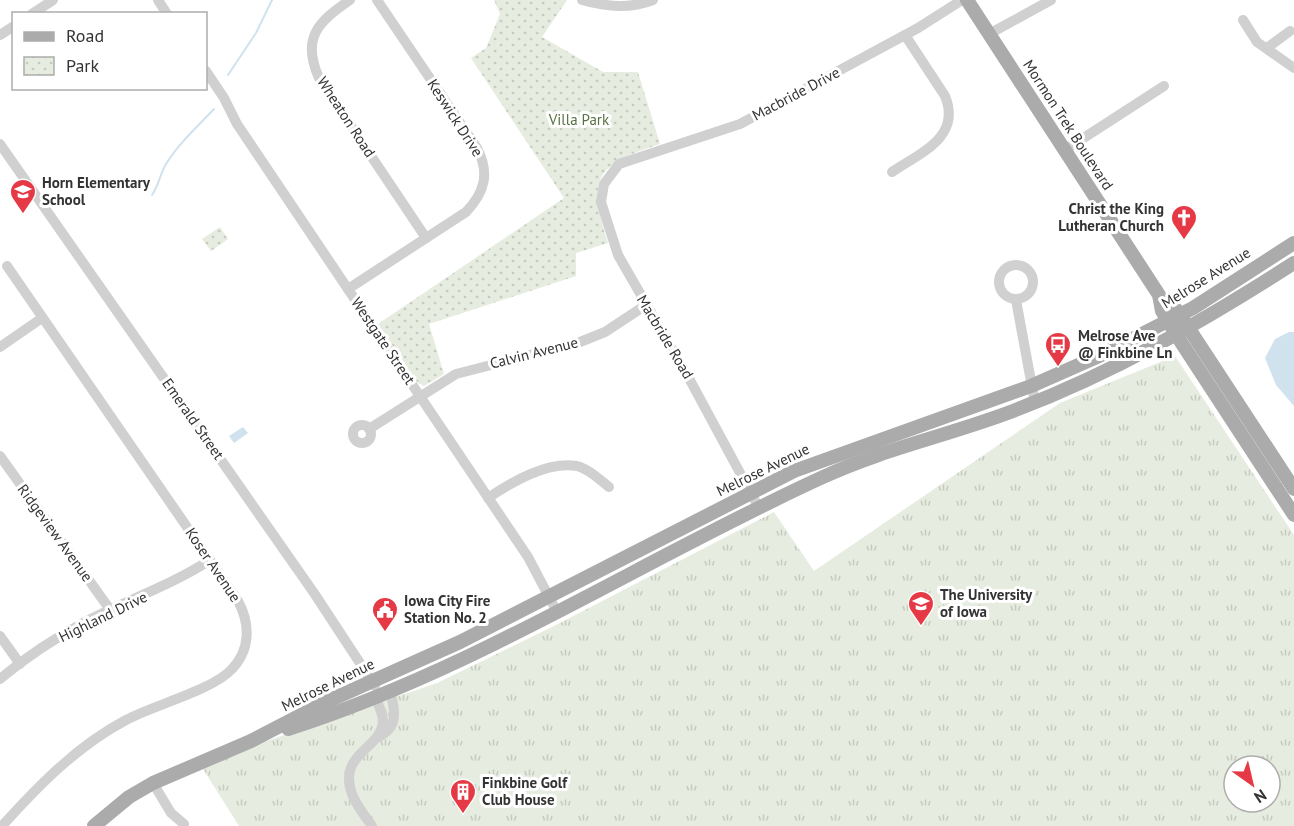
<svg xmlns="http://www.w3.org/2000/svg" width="1294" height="826" font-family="'PT Sans',sans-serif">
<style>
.grass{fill:url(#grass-tufts);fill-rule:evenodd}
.park{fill:url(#park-dots)}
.water{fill:#cfe2ee}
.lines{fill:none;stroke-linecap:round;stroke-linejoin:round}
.stream{stroke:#cfe2ee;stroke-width:2}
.minor{stroke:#d0d0d0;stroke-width:10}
.major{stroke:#ababab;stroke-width:14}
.labels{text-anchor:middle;stroke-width:6;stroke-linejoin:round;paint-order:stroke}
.street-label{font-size:15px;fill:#333;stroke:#fff}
.park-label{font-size:15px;fill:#56703f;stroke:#fff}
.poi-label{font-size:15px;font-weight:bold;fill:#333;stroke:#fff;text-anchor:start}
</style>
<defs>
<pattern id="grass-tufts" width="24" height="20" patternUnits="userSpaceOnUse" patternTransform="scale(1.5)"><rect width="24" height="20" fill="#e6ecdf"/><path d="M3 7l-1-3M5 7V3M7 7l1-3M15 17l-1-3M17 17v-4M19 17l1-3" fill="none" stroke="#c6cbc0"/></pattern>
<pattern id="park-dots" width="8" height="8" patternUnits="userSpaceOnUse" patternTransform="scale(1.5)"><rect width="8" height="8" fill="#e6ecdf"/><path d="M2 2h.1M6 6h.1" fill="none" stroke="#c6cbc0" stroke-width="1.8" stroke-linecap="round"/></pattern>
</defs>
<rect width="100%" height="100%" fill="#fff"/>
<path class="grass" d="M1175,356l119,179v291h-1055l-36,-57 -39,16 85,-38 188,-64 117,-57 220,-114 40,59 246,-168zM1234,766h36v36h-36z"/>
<g class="park">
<path d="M494,0h73l-25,37 61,35h35l22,72c-65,21 -73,33 -52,99l-32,10v23l-147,48 15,50 -20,12 -6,-3 -40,-59 186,-126 -93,-140 15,-10 14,-34z"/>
<path d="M220,227l8,12 -17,12 -9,-12z"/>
</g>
<g class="water">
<path d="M1289,332h5v74l-18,-21 -11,-27 10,-19z"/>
<path d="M243,427l5,6 -14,10 -5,-7z"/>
</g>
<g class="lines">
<g class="stream">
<path d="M228,75l28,-42 16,-33"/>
<path d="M152,195c7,-10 8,-21 14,-31 13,-21 31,-37 48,-55"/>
</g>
<g class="minor">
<path d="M158,0l9,14"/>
<path d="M350,0c-32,22 -49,38 -31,78l107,160"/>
<path d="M582,0c24,7 48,9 71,0"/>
<path d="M32,14l21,-14"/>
<path d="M1243,20l14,22 37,26"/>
<path d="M989,34l62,-34"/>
<path d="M0,35l14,-9"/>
<path d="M1267,48l23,-17"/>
<path d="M206,71l18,27 13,26 291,433 29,55"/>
<path d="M0,144l314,449 61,93"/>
<path d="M1065,150l99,-64"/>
<path d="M892,172c28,-19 70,-35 53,-76l-40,-61"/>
<circle cx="1016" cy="282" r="17"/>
<path d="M348,289l118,-77c19,-20 24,-39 11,-64l-100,-148"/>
<path d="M1016,300l19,103"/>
<path d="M0,347l42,-29"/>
<circle cx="362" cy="434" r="9"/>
<path d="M369,429l87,-55 124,-32 25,-10 41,-27"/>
<path d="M0,456l111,155"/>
<path d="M488,498c24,-16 59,-37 89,-32 12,3 23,14 32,21"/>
<path d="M759,508l-68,-126 -73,-127 -17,-53 3,-18 15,-20 121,-40 178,-96 44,-28"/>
<path d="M0,636l20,28"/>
<path d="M0,679c26,-22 55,-41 85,-57 42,-22 85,-36 125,-62"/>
<path d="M378,737c20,-9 18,-26 12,-45"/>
<path d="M153,783l18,30 13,11"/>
<path d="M2,826c37,-41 75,-80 124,-106 28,-15 87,-30 106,-51 19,-20 18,-46 6,-68l-231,-335"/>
<path d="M372,826c-7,-10 -16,-21 -20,-32 -15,-41 30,-45 31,-73 0,-8 -5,-16 -7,-23"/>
</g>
<g class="major">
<path d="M967,0l192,295 3,16 15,25 117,179"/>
<path d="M1160,298l12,6 8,11 114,174"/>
<path d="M288,729c189,-60 355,-170 535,-252 60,-28 127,-42 190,-66 100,-38 191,-90 281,-148"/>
<path d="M94,826l35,-29 24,-14 98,-42 77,-40 132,-59 334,-171 237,-85 68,-30 94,-48 101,-65"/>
</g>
</g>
<defs>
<symbol id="school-pin" viewBox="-11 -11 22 30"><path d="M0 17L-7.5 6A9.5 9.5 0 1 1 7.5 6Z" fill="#e63946" stroke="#fff"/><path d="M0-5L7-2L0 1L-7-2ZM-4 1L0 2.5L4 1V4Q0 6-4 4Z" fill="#fff"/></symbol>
<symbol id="church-pin" viewBox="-11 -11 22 30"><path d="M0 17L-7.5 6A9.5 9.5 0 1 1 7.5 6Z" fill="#e63946" stroke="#fff"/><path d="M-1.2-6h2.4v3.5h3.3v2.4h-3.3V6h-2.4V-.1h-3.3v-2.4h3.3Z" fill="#fff"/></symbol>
<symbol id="bus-pin" viewBox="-11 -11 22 30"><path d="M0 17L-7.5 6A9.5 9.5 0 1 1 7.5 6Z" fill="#e63946" stroke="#fff"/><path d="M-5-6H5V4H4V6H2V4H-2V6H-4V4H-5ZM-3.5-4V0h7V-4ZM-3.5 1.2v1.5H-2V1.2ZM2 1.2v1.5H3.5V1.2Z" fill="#fff"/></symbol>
<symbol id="university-pin" viewBox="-11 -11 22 30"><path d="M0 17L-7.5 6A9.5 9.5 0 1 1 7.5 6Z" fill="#e63946" stroke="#fff"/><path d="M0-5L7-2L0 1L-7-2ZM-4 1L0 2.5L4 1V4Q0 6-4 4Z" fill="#fff"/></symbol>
<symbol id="civic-pin" viewBox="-11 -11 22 30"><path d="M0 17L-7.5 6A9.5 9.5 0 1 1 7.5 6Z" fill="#e63946" stroke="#fff"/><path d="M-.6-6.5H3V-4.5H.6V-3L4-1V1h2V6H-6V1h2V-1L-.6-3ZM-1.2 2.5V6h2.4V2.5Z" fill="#fff"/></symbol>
<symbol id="building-pin" viewBox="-11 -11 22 30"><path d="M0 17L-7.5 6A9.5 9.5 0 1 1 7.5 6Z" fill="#e63946" stroke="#fff"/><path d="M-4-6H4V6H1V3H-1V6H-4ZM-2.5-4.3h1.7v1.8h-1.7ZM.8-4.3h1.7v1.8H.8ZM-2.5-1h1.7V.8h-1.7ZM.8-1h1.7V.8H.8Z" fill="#fff"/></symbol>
</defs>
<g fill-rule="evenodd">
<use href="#school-pin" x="8" y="177" width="30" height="40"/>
<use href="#church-pin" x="1169" y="203" width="30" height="40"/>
<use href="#bus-pin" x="1043" y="330" width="30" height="40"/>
<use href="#university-pin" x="906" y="589" width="30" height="40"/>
<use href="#civic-pin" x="370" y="595" width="30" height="40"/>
<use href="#building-pin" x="448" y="777" width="30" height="40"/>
</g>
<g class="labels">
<g class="street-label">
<text transform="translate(796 94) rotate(-28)" y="5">Macbride Drive</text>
<text transform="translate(346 117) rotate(57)" y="5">Wheaton Road</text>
<text transform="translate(455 118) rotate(57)" y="5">Keswick Drive</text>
<text transform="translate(1068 125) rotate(57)" y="5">Mormon Trek Boulevard</text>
<text transform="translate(1206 278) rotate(-32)" y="5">Melrose Avenue</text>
<text transform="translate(665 337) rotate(59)" y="5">Macbride Road</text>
<text transform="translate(383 341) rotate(56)" y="5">Westgate Street</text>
<text transform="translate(534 353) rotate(-14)" y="5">Calvin Avenue</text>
<text transform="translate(193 419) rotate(55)" y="5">Emerald Street</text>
<text transform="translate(763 470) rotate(-26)" y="5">Melrose Avenue</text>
<text transform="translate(55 533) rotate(54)" y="5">Ridgeview Avenue</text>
<text transform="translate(213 565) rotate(56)" y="5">Koser Avenue</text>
<text transform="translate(103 617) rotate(-26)" y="5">Highland Drive</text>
<text transform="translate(328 685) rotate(-26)" y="5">Melrose Avenue</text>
</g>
<g class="park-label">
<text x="579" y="125">Villa Park</text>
</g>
<g class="poi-label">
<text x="42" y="188">Horn Elementary<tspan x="42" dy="17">School</tspan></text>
<text x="1164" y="214" text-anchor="end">Christ the King<tspan x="1164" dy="17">Lutheran Church</tspan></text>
<text x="1078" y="341">Melrose Ave<tspan x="1078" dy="17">@ Finkbine Ln</tspan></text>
<text x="940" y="600">The University<tspan x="940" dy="17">of Iowa</tspan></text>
<text x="404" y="606">Iowa City Fire<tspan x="404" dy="17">Station No. 2</tspan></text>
<text x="482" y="788">Finkbine Golf<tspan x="482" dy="17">Club House</tspan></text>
</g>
</g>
<rect x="12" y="12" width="195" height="78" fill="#ffffff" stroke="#adadad" stroke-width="1.5"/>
<rect x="24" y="32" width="30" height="9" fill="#ababab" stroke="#adadad" stroke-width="1.5"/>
<text x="66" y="42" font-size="18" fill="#333333">Road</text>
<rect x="24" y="57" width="30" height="18" fill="url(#park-dots)" stroke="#adadad" stroke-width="1.5"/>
<text x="66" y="72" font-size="18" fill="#333333">Park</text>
<g transform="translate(1252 784) rotate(146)"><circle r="28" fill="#ffffff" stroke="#adadad" stroke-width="1.5"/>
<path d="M0-4.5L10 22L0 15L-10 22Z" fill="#e63946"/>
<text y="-9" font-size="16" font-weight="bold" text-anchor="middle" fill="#333333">N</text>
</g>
</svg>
